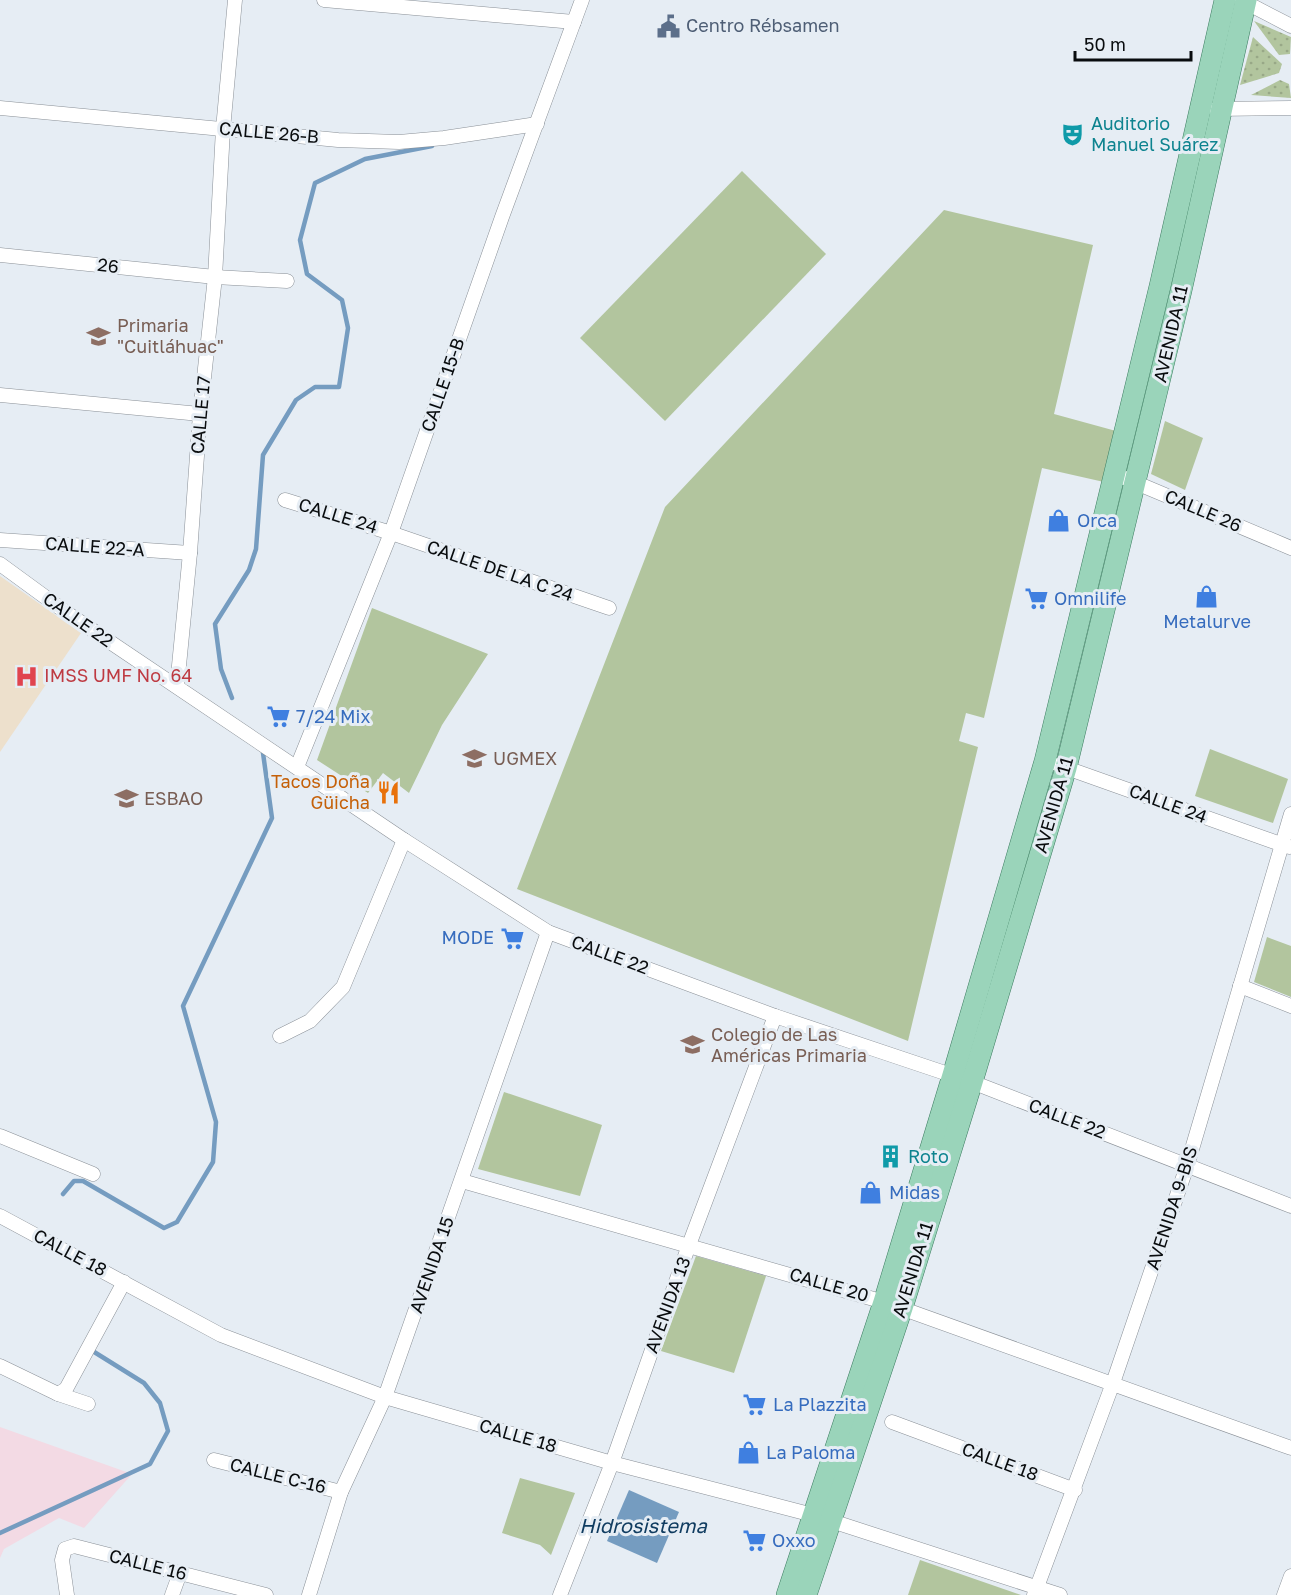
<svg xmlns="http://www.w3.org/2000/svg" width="1291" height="1595" font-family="'Golos Text',sans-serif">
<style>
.industrial{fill:#f3dae4}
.medical{fill:#ede0cc}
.green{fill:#b2c59e}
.park{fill:url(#park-dots)}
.water{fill:#759cc0}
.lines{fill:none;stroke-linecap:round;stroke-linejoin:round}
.stream{stroke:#759cc0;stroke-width:4.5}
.street-casing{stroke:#8a9097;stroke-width:15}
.primary-casing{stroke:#3c7c60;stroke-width:22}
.street{stroke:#fff;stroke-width:14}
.primary{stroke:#9ad4ba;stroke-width:21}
.labels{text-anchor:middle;stroke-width:6;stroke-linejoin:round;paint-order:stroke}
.service-label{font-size:18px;fill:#4e5e75;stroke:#e6edf4;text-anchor:start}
.culture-label{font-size:18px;fill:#0d838f;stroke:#e6edf4;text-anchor:start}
.street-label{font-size:18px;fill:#090c0e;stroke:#e6edf4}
.education-label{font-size:18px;fill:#785e54;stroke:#e6edf4;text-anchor:start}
.shop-label{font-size:18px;fill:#366cbe;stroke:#e6edf4;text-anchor:start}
.health-label{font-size:18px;fill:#be3a42;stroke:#e6edf4;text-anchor:start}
.food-label{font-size:18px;fill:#c56008;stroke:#e6edf4;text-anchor:end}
.water-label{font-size:20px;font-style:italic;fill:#103c60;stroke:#e6edf4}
</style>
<defs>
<pattern id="park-dots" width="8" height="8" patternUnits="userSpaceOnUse" patternTransform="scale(1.5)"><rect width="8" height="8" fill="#b2c59e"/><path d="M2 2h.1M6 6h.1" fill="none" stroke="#98a887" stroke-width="1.8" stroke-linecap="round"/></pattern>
</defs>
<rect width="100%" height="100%" fill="#e6edf4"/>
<path class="industrial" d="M0,1427l132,47 -48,54 -25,-10 -55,31 -4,9z"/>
<path class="medical" d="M0,576l81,57 -81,119z"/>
<g class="green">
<path d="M742,171l84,83 -161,167 -85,-83z"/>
<path d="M944,210l149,35 -39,169 62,17 -12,51 -62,-14 -58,250 -18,-5 -7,28 19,6 -70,294 -391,-152 148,-382z"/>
<path d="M1165,421l38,17 -18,52 -34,-16z"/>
<path d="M372,608l116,46 -46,71 -33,68 -26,-20 -15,20 -51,-33z"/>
<path d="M1210,749l78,30 -15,44 -78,-27z"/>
<path d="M1267,937l24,9v51l-37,-15z"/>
<path d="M504,1092l98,33 -22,71 -102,-27z"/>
<path d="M696,1256l70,20 -32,97 -73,-22z"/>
<path d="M520,1478l55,15 -24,62 -11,-10 -38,-12z"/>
<path d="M920,1560l101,35h-113z"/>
</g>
<g class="park">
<path d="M1254,21l37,16 -1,17 -11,1z"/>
<path d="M1253,37l29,27 -3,9 -39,12z"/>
<path d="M1280,80l9,4 2,14 -40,-3z"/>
</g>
<path class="water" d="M629,1490l50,22 -22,51 -50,-22z"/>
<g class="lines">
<g class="stream">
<path d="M232,698l-11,-29 -6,-45 34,-54 7,-21 7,-94 33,-55 19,-13h24l9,-59 -6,-28 -35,-26 -7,-34 15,-57 50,-24 67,-13"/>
<path d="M63,1194l11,-13h9l81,47 13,-6 36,-60 3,-40 -33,-116 89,-188 -9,-65"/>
<path d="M0,1533l150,-69 18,-33 -8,-28 -16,-20 -53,-33"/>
</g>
<defs>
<g id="street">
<path d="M324,0l250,22"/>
<path d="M1241,0l50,26"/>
<path d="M0,108l338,32 61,2 45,-4 93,-14"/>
<path d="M1216,109l75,-1"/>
<path d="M0,255l215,22 72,4"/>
<path d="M0,395l200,19"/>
<path d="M1115,474l176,74"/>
<path d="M285,500l106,33 218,75"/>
<path d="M0,540l190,13"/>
<path d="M0,564l67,49 337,227 144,92 227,84 197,66 319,124"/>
<path d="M177,686l13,-133 10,-139 15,-137 8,-148 12,-129"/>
<path d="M1058,765l231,82"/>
<path d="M297,767l94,-234 111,-316 80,-217"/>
<path d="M1240,986l51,20"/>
<path d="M280,1036l30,-15 33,-34 61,-147"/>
<path d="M0,1136l93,38"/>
<path d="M462,1181l422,121 407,146"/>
<path d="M0,1216l221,119 164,62 227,66 201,52 247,80"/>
<path d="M0,1366l58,28 30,10"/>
<path d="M58,1394l8,-5 58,-107"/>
<path d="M892,1422l183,68"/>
<path d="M214,1460l127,32"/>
<path d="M67,1595l-5,-35 3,-11 9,-3 192,49"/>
<path d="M172,1595l8,-22"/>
<path d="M309,1595l32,-103 44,-95 163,-465"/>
<path d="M560,1595l52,-132 77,-218 86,-229"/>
<path d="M1034,1595l79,-212 74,-217 104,-352"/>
<path d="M1284,1595l7,-19"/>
</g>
<g id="primary">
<path d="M787,1595l97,-293 69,-227 92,-314 115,-475 65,-286"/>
<path d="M806,1595l96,-287 70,-226 94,-314 115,-477 65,-291"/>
</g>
</defs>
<use href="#street" class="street-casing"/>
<use href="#primary" class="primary-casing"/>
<use href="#street" class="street"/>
<use href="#primary" class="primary"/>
</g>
<defs>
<symbol id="civic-bare" viewBox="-9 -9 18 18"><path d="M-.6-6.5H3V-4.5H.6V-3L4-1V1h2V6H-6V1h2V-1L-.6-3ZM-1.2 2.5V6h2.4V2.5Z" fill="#5c6f8a" stroke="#e6edf4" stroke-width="2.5" paint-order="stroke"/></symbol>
<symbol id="theatre-bare" viewBox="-9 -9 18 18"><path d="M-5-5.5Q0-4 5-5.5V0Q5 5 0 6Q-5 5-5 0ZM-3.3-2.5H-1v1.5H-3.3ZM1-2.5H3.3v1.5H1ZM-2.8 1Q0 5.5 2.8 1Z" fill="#0f9aa8" stroke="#e6edf4" stroke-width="2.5" paint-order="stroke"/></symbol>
<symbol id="school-bare" viewBox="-9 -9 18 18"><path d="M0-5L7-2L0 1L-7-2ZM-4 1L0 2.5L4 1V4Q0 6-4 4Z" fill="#8d6e63" stroke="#e6edf4" stroke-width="2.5" paint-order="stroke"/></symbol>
<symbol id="shop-bare" viewBox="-9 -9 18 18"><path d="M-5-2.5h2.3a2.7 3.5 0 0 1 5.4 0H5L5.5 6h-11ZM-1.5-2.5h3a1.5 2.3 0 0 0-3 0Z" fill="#3f7fe0" stroke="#e6edf4" stroke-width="2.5" paint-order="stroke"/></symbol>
<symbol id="supermarket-bare" viewBox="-9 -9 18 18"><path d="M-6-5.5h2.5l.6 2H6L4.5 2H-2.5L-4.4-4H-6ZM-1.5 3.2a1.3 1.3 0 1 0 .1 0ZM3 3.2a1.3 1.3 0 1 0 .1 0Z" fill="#3f7fe0" stroke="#e6edf4" stroke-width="2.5" paint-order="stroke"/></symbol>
<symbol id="hospital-bare" viewBox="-9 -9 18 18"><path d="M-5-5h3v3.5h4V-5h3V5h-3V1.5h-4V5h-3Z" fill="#e0444e" stroke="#e6edf4" stroke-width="2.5" paint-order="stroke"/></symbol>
<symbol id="restaurant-bare" viewBox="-9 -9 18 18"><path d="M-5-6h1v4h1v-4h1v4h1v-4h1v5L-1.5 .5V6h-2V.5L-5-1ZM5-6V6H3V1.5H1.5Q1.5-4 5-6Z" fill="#e8710a" stroke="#e6edf4" stroke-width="2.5" paint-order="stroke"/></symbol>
<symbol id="building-bare" viewBox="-9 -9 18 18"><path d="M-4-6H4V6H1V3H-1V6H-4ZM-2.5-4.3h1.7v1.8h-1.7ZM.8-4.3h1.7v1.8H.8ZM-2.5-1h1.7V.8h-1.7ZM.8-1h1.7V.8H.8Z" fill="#0f9aa8" stroke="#e6edf4" stroke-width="2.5" paint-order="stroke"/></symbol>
</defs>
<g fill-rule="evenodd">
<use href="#civic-bare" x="652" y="10" width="33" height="33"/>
<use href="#theatre-bare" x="1056" y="118" width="33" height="33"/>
<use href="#school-bare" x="82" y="320" width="33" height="33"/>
<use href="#shop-bare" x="1042" y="504" width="33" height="33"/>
<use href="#shop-bare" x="1190" y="580" width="33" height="33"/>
<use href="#supermarket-bare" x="1020" y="582" width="33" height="33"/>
<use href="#hospital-bare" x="10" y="660" width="33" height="33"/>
<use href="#supermarket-bare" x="262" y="700" width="33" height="33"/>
<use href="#school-bare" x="458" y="742" width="33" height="33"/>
<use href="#restaurant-bare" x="372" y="776" width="33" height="33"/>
<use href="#school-bare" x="110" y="782" width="33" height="33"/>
<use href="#supermarket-bare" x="496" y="922" width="33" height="33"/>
<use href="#school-bare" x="676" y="1028" width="33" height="33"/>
<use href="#building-bare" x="874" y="1140" width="33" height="33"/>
<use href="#shop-bare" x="854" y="1176" width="33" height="33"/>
<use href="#supermarket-bare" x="738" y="1388" width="33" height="33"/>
<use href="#shop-bare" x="732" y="1436" width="33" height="33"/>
<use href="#supermarket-bare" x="738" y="1524" width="33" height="33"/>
</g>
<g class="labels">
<g class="service-label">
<text x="686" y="32">Centro Rébsamen</text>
</g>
<g class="culture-label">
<text x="1091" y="130">Auditorio<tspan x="1091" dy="21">Manuel Suárez</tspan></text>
<text x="908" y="1163">Roto</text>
</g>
<g class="street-label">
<text transform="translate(269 133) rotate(5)" y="6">CALLE 26-B</text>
<text transform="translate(108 266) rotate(6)" y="6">26</text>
<text transform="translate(1171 334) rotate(-77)" y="6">AVENIDA 11</text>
<text transform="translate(443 385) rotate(-71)" y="6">CALLE 15-B</text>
<text transform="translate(201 415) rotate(-85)" y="6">CALLE 17</text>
<text transform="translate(1203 511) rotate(23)" y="6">CALLE 26</text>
<text transform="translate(338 516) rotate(17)" y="6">CALLE 24</text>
<text transform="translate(95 547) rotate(4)" y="6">CALLE 22-A</text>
<text transform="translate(500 571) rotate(19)" y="6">CALLE DE LA C 24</text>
<text transform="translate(78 620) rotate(35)" y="6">CALLE 22</text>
<text transform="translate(1168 804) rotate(20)" y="6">CALLE 24</text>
<text transform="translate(1054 805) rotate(-74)" y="6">AVENIDA 11</text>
<text transform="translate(610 955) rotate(20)" y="6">CALLE 22</text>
<text transform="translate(1067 1119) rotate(21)" y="6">CALLE 22</text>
<text transform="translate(1172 1208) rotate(-72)" y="6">AVENIDA 9-BIS</text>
<text transform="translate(70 1253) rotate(28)" y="6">CALLE 18</text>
<text transform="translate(432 1265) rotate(-71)" y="6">AVENIDA 15</text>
<text transform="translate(913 1270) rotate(-73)" y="6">AVENIDA 11</text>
<text transform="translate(829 1285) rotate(16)" y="6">CALLE 20</text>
<text transform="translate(668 1305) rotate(-70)" y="6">AVENIDA 13</text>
<text transform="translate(518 1436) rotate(16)" y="6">CALLE 18</text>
<text transform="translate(1000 1462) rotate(20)" y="6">CALLE 18</text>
<text transform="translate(278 1476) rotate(14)" y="6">CALLE C-16</text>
<text transform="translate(148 1565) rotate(14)" y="6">CALLE 16</text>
</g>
<g class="education-label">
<text x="117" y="332">Primaria<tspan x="117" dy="21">"Cuitláhuac"</tspan></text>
<text x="493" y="765">UGMEX</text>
<text x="144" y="805">ESBAO</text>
<text x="711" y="1041">Colegio de Las<tspan x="711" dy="21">Américas Primaria</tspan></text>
</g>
<g class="shop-label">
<text x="1077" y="527">Orca</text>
<text x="1054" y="605">Omnilife</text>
<text x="1207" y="628" text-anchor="middle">Metalurve</text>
<text x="296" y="723">7/24 Mix</text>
<text x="494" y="944" text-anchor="end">MODE</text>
<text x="889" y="1199">Midas</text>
<text x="773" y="1411">La Plazzita</text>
<text x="766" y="1459">La Paloma</text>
<text x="772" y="1547">Oxxo</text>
</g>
<g class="health-label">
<text x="44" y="682">IMSS UMF No. 64</text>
</g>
<g class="food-label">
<text x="370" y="788">Tacos Doña<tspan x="370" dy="21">Güicha</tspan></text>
</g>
<g class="water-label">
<text x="643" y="1533">Hidrosistema</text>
</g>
</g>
<path d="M1075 51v9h116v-9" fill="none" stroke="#090c0e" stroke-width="3"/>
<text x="1084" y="51" font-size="18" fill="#090c0e" stroke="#e6edf4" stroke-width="4.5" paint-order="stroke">50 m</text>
</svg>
